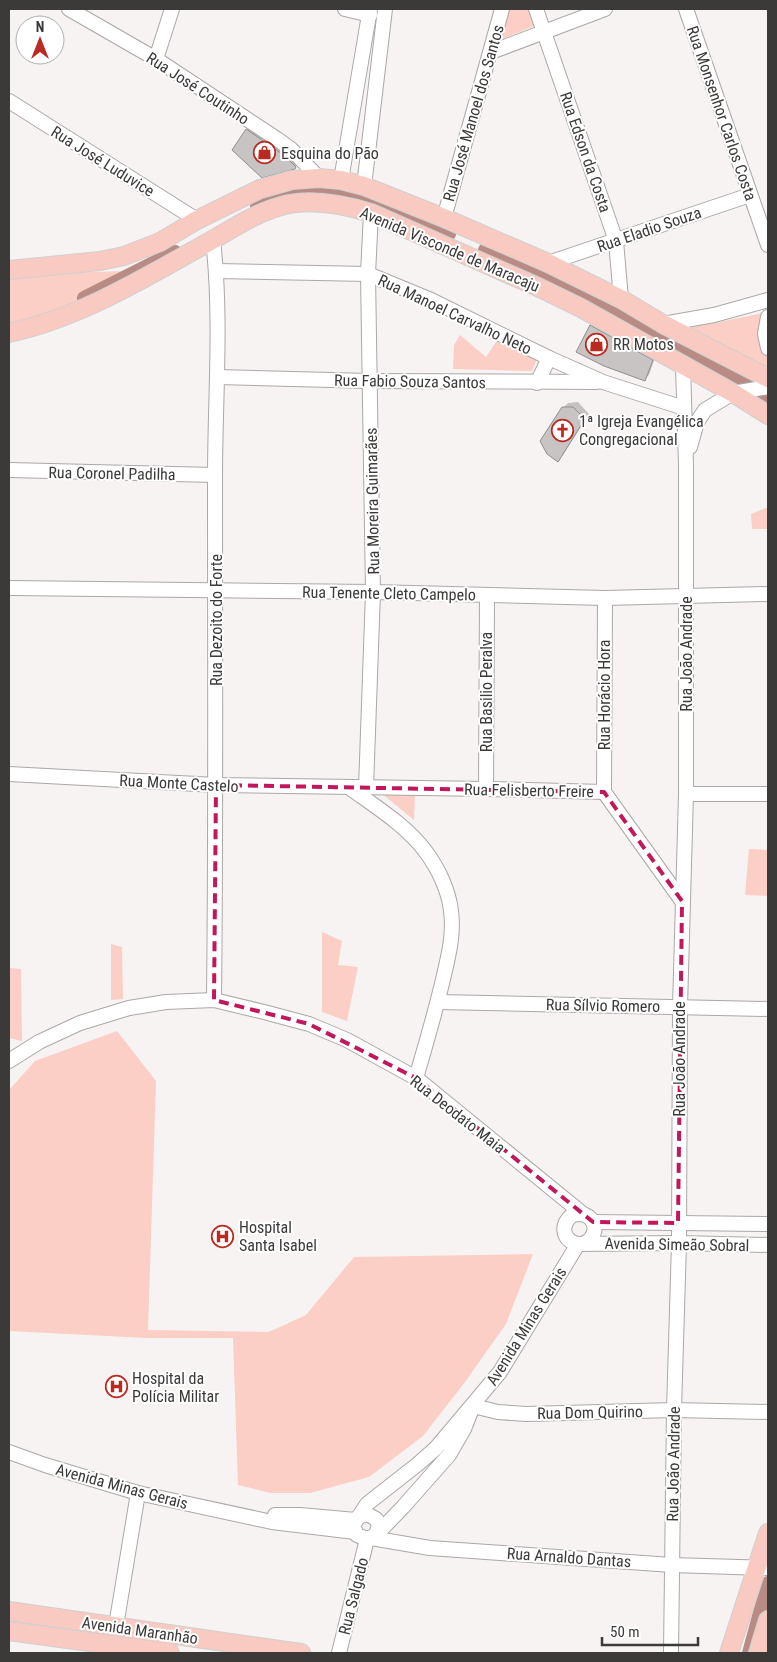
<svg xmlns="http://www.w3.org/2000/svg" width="777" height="1662" font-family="'Roboto Condensed',sans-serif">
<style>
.green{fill:#fbcec6}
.shadow{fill:#0003}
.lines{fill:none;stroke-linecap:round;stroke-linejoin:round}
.canal{stroke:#b88c85;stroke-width:14}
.building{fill:#c8c4c4;stroke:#908d8c}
.minor-casing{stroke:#aba8a7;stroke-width:16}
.major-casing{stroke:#d0d0cf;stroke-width:20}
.minor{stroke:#fff;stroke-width:14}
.major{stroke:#f8cac2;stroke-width:18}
.marked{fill:none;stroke:#c2185b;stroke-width:4;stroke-dasharray:10 6;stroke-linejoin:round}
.labels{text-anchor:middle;stroke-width:4;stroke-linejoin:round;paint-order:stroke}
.street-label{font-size:16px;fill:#3b3a39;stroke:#fff}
.poi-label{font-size:16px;fill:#3b3a39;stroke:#fff;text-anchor:start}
</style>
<rect width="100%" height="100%" fill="#f7f3f2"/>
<g class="green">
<path d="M506,9h26l7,15 -42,17z"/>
<path d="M129,271l-47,23 2,7 -75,28v-55z"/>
<path d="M767,312l-6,34 7,9v14l-89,-46 31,1z"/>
<path d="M460,335l26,22 12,-18 39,20 -5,12 -79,-2 1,-24z"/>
<path d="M768,507v22h-16l-1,-15z"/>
<path d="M381,793h34l-1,27z"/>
<path d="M749,849l19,1v46l-23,-1z"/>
<path d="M322,932l20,9 -4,24 20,2 -11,54 -25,-9z"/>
<path d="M111,944l11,3 1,52 -12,1z"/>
<path d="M9,968l12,1 1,72 -13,-3z"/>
<path d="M117,1031l39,50 -8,249 121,2 37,-17 48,-58 179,-3 -27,70 -41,58 -42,54 -54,41 -59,16h-39l-33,-8 -5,-147h-87l-137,-7v-241l26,-29z"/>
</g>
<g class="shadow">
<path d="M251,125l48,38 -5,5 -47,-38z"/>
<path d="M595,321l61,34 -7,20 -5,4 -53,-53z"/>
<path d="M578,402l11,12 -26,41 -5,5 5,-52 5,-5z"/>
</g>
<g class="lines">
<g class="canal">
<path d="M257,207l22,-11 27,-6 38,-1 105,45"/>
<path d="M485,250c95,47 193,92 283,148"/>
<path d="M84,298l91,-46"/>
<path d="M749,1653l19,-70"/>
</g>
</g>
<g class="building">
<path d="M246,129l39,27 11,11 -1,2 -33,9 -30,-28z"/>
<path d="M590,325l63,35 -8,21 -41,-15 -28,-14z"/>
<path d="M562,407h11l12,12 -27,43 -11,-8 -7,-13z"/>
</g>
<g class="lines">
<defs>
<g id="minor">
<path d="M69,9l87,50 121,80 14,10 28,29"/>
<path d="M345,9l25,6"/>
<path d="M536,9l80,232 5,58"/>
<path d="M686,9l82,236"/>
<path d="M491,52l114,-43"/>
<path d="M156,59l16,-50"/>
<path d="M9,101l188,119"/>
<path d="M341,180l29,-171"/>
<path d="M364,186l21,-177"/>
<path d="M444,218l58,-209"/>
<path d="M213,240c9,79 2,158 2,237 0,175 1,349 -1,523"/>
<path d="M548,263l202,-68"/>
<path d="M216,271l152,3 63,26 118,58 54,24 81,26"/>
<path d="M768,317l-3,17 3,14"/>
<path d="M663,324l51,-9 54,-15"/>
<path d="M217,377l153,4 227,1"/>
<path d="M537,383l12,-25"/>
<path d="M690,447l7,-25 8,-12 28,-17 35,-6"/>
<path d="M9,470l206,5"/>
<path d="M9,588l364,4 232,6 163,-4"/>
<path d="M9,774l207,11 270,4 118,3"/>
<path d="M350,788c26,19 57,38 76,64 12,16 23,39 25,59 3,22 -2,43 -7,64 -8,35 -18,69 -28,103"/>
<path d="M366,788l7,-196 -5,-318 3,-61"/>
<path d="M486,789l1,-194"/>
<path d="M604,792l1,-194"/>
<path d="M604,792l78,109"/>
<path d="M686,794h82"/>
<path d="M438,1002l330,7"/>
<path d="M9,1061l30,-19 41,-19 49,-15 37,-6 48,-2 50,12 45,12 38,16 69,38 167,136"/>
<path d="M593,1222l175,2"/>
<path d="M585,1243c19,-11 7,-36 -14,-27 -11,10 -8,25 7,28l101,-1 89,2"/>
<path d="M473,1406l-9,23 -15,26 -46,52 -27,28 -9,4 -10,-4 -3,-7v-4l13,-20 51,-40 18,-16 64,-76 78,-128"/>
<path d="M473,1406l25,6 28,2 148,-4 94,2"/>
<path d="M9,1452l36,13 93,28 134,29 83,10"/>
<path d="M275,1515h25l56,5"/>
<path d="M358,1517l9,-3 9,5 3,6 -3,10"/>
<path d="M371,1538l59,10 242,17 96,3"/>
<path d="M116,1626l22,-133"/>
<path d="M339,1653l28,-114"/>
<path d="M671,1653l3,-243 5,-167 1,-236 6,-213v-329l-3,-99"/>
</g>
<g id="major">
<path d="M9,270l91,-9 24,-5 36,-14 37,-22 63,-31 32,-9 27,-2 22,2 23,6 80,32 104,45 73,36 42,25 105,54"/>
<path d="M9,333c69,-15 130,-52 191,-86 28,-15 56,-36 89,-43 27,-5 56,1 82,9l169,75 41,20 152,85 35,22"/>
<path d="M9,1611l292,42"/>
<path d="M9,1631l161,22"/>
<path d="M729,1653l39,-120"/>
<path d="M758,1653l10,-33"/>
</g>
</defs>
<use href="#minor" class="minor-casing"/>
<use href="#major" class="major-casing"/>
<use href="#minor" class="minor"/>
<use href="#major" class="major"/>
</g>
<path class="marked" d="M216,785l388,7 78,109 -4,322 -85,-1 -177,-144 -107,-54 -95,-24z"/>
<defs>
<symbol id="shop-ring" viewBox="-11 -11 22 22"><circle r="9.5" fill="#fff" stroke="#b92b20" stroke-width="1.5"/><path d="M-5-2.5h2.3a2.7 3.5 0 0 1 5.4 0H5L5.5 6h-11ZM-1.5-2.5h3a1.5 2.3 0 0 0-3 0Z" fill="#b92b20"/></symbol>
<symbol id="church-ring" viewBox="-11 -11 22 22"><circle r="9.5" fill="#fff" stroke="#b92b20" stroke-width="1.5"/><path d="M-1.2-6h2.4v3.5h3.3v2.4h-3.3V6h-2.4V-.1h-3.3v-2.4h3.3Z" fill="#b92b20"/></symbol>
<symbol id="hospital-ring" viewBox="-11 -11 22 22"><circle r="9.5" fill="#fff" stroke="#b92b20" stroke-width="1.5"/><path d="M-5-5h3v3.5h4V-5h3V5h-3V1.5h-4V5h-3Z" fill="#b92b20"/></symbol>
</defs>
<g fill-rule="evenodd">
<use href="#shop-ring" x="252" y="140" width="25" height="25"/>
<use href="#shop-ring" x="584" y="332" width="25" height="25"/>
<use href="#church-ring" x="550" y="418" width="25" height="25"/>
<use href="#hospital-ring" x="210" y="1224" width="25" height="25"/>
<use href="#hospital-ring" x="104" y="1374" width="25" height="25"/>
</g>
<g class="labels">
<g class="street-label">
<text transform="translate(198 88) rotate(33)" y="6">Rua José Coutinho</text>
<text transform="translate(473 113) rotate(-74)" y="6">Rua José Manoel dos Santos</text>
<text transform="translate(722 113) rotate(71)" y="6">Rua Monsenhor Carlos Costa</text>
<text transform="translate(586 152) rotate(71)" y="6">Rua Edson da Costa</text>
<text transform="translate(103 161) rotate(32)" y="6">Rua José Luduvice</text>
<text transform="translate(649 229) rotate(-19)" y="6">Rua Eladio Souza</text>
<text transform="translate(450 249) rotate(23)" y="6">Avenida Visconde de Maracaju</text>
<text transform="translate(455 314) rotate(25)" y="6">Rua Manoel Carvalho Neto</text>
<text transform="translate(410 381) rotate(1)" y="6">Rua Fabio Souza Santos</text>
<text transform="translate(112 473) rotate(1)" y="6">Rua Coronel Padilha</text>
<text transform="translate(372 501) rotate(-91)" y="6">Rua Moreira Guimarães</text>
<text transform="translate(389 593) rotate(1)" y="6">Rua Tenente Cleto Campelo</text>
<text transform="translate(216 620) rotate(-90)" y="6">Rua Dezoito do Forte</text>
<text transform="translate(686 654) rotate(-90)" y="6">Rua João Andrade</text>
<text transform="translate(486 692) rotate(-90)" y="6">Rua Basilio Peralva</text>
<text transform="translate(604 695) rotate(-90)" y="6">Rua Horácio Hora</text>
<text transform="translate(179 783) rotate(3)" y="6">Rua Monte Castelo</text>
<text transform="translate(529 790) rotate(1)" y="6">Rua Felisberto Freire</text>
<text transform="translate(603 1005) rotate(1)" y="6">Rua Sílvio Romero</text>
<text transform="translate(679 1059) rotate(-90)" y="6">Rua João Andrade</text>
<text transform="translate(458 1114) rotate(38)" y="6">Rua Deodato Maia</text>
<text transform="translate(677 1244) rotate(1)" y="6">Avenida Simeão Sobral</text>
<text transform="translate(526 1326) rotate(-58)" y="6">Avenida Minas Gerais</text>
<text transform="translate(590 1412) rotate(-1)" y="6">Rua Dom Quirino</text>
<text transform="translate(673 1464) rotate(-89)" y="6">Rua João Andrade</text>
<text transform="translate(122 1486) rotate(15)" y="6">Avenida Minas Gerais</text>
<text transform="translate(569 1557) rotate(4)" y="6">Rua Arnaldo Dantas</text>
<text transform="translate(353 1596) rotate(-76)" y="6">Rua Salgado</text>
<text transform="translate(140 1630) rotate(8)" y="6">Avenida Maranhão</text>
</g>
<g class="poi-label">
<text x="281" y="159">Esquina do Pão</text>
<text x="613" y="350">RR Motos</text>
<text x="579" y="427">1ª Igreja Evangélica<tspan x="579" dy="18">Congregacional</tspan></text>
<text x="239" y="1233">Hospital<tspan x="239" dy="18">Santa Isabel</tspan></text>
<text x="132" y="1384">Hospital da<tspan x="132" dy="18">Polícia Militar</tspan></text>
</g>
</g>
<rect width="777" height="1662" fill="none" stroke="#3b3a39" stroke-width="20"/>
<g transform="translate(40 40)"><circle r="24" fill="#ffffff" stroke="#b1b0b0"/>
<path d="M0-4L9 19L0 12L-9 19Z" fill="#b92b20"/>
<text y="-8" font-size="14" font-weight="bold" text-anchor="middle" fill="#3b3a39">N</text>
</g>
<path d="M602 1637v8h96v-8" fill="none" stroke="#3b3a39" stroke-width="2.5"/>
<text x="610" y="1637" font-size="15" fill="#3b3a39" stroke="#ffffff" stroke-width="4" paint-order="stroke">50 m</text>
</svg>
